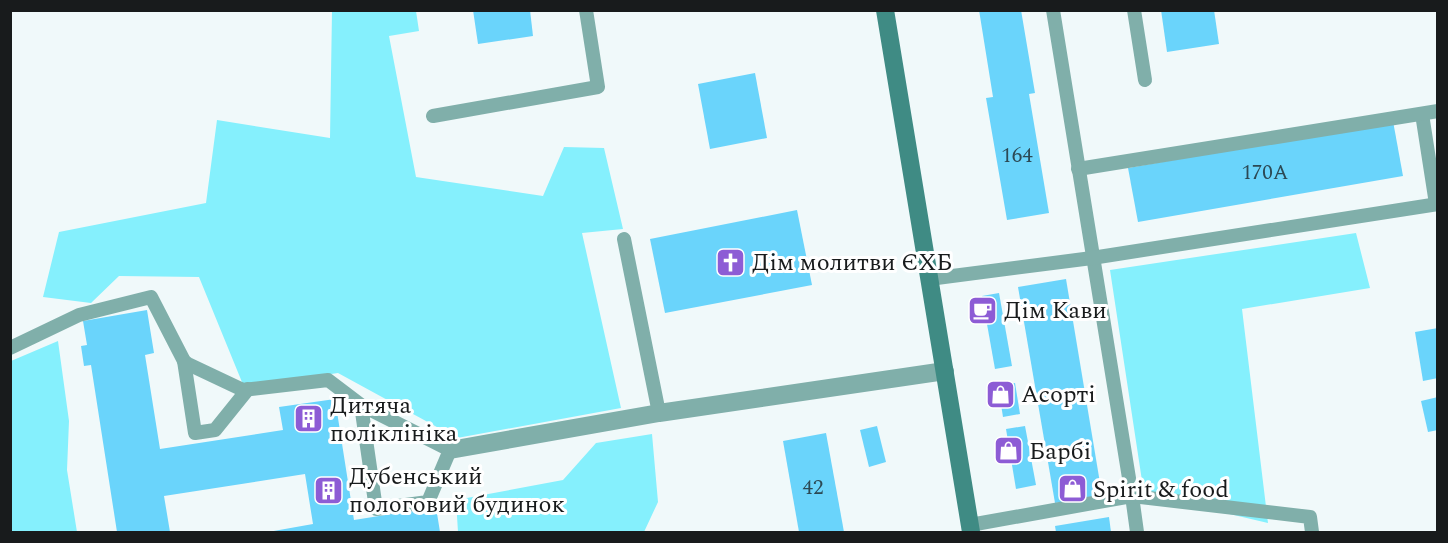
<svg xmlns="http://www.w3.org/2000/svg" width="1448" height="543" font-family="Spectral,serif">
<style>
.green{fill:#85f0fd}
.building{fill:#6ad4fb}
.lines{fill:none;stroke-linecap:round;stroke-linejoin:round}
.lane{stroke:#80afaa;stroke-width:14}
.street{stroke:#80afaa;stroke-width:18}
.secondary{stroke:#3f8b84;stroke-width:18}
.labels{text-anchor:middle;stroke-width:6;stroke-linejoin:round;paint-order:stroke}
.number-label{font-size:21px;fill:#2c4954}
.poi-label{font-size:24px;fill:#181b1c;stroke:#fff;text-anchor:start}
</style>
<rect width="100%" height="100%" fill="#f0f9fa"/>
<g class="green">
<path d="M332,11h84l3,20 -30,5 27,141 127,19 21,-49 40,1 19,81 -41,4 39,175 -164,30 -119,-65 -94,14 -45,-110 -80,-1 -28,27 -48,-6 16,-65 147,-29 11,-83 113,18z"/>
<path d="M1356,233l14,55 -128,21 26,214 -124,-29 -34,-224z"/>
<path d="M58,341l11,80 -2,49 10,62h-66v-171z"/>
<path d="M652,434l6,68 -14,30h-186l-2,-32 107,-20 33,-37z"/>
</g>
<g class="building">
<path d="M473,10h57l3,26 -55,8z"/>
<path d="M979,10h42l14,83 -6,1 20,119 -42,7 -21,-122 7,-1z"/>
<path d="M1161,10h53l5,34 -52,8z"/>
<path d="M755,73l12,65 -57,11 -12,-65z"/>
<path d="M1393,121l10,55 -265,46 -10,-54z"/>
<path d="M797,210l15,75 -147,28 -15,-74z"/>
<path d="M1066,279l36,216 -47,8 -37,-216z"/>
<path d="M999,293l13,73 -17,3 -13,-73z"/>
<path d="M147,310l7,43 -9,2 15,94 123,-19 -4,-23 56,-8 19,121 82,-13 4,25h-172l45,-8 -8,-50 -141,22 6,36h-53l-26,-167 -7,1 -3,-20 6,-1 -4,-24z"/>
<path d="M1438,328v50l-15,3 -8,-49z"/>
<path d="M1015,383l5,31 -17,3 -5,-31z"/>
<path d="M1438,397v33l-10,2 -7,-31z"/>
<path d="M877,426l9,36 -17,5 -9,-37z"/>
<path d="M1025,426l11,59 -20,4 -10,-60z"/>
<path d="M826,433l18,99h-45l-16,-91z"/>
<path d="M1109,517l2,15h-55l-1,-6z"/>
</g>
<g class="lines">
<g class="lane">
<path d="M1053,10l76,468"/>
<path d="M1134,10l11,70"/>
<path d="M1422,114l14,90"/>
<path d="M433,116l165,-29 -12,-77"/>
<path d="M1078,169l360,-58"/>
<path d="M624,239l35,174"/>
<path d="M929,279l163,-21 346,-54"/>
<path d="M10,348l69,-33 72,-18 33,64 4,3 55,26 85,-10 33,25 89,45 -22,52 -52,7 -15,-104"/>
<path d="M184,361l11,72 20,-3 33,-41"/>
<path d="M1132,496l5,36"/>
<path d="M970,525l162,-29 178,21 2,15"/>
</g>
<path class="street" d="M450,450l209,-37 286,-42"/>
<path class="secondary" d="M885,10l86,522"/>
</g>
<defs>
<symbol id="church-square" viewBox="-11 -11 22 22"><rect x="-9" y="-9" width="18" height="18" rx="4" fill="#8d5cd5" stroke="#fff"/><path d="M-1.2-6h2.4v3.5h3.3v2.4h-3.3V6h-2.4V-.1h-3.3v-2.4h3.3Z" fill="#fff"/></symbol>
<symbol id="cafe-square" viewBox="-11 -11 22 22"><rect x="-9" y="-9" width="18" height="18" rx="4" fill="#8d5cd5" stroke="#fff"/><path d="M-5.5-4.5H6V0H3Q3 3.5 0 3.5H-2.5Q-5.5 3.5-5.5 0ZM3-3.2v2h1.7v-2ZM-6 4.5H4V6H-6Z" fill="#fff"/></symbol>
<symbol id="shop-square" viewBox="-11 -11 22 22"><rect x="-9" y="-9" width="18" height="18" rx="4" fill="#8d5cd5" stroke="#fff"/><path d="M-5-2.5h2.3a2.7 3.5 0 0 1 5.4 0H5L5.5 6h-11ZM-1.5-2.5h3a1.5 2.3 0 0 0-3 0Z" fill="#fff"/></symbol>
<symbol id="building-square" viewBox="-11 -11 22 22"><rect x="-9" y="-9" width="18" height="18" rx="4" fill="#8d5cd5" stroke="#fff"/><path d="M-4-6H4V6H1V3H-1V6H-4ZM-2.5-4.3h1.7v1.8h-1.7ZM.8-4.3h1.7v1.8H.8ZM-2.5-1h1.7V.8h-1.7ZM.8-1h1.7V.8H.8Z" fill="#fff"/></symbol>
</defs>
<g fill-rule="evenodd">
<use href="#church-square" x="714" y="246" width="33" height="33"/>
<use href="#cafe-square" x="966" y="294" width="33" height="33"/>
<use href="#shop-square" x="984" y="378" width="33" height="33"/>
<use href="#building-square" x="292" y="402" width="33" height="33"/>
<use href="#shop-square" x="992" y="434" width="33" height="33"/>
<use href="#shop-square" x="1056" y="472" width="33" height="33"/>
<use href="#building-square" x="312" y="474" width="33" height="33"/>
</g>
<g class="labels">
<g class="number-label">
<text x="1017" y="162">164</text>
<text x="1265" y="179">170А</text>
<text x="813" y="494">42</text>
</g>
<g class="poi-label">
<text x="752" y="270">Дім молитви ЄХБ</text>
<text x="1004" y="318">Дім Кави</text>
<text x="1021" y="402">Асорті</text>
<text x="330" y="413">Дитяча<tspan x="330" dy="28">поліклініка</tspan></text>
<text x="1029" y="459">Барбі</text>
<text x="349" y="484">Дубенський<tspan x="349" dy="28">пологовий будинок</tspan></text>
<text x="1093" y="497">Spirit &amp; food</text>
</g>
</g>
<rect width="1448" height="543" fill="none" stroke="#181b1c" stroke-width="24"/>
</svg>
